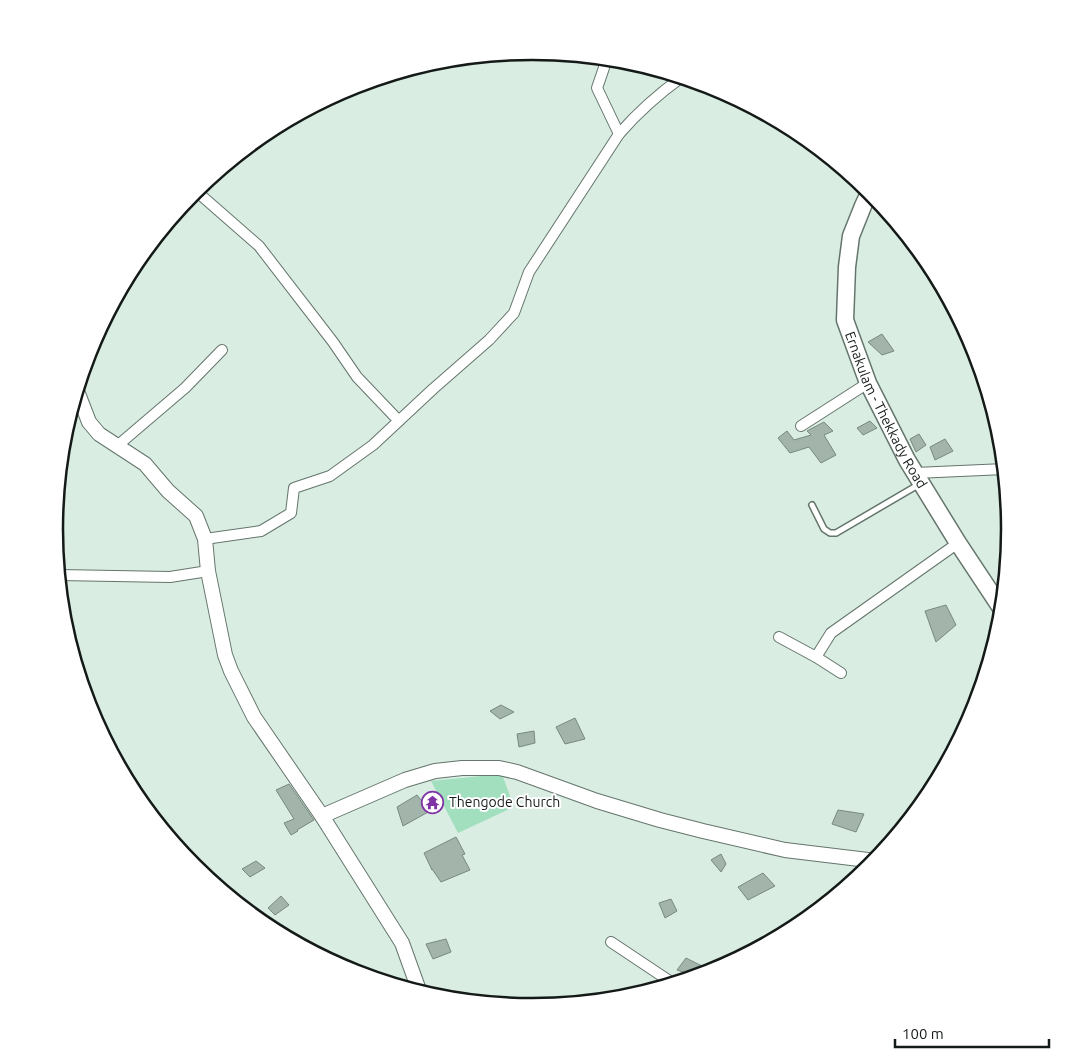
<svg xmlns="http://www.w3.org/2000/svg" width="1065" height="1059" font-family="Ubuntu,sans-serif">
<style>
.green{fill:#a1dfbf}
.building{fill:#a3b5ab;stroke:#788980}
.lines{fill:none;stroke-linecap:round;stroke-linejoin:round}
.service-casing{stroke:#64756c;stroke-width:8}
.minor-casing{stroke:#64756c;stroke-width:12}
.tertiary-casing{stroke:#64756c;stroke-width:16}
.primary-casing{stroke:#64756c;stroke-width:19}
.service{stroke:#fff;stroke-width:5}
.minor{stroke:#fff;stroke-width:10}
.tertiary{stroke:#fff;stroke-width:14}
.primary{stroke:#fff;stroke-width:16}
.labels{text-anchor:middle;stroke-width:4;stroke-linejoin:round;paint-order:stroke}
.street-label{font-size:14px;fill:#141a17;stroke:#fff}
.poi-label{font-size:14px;fill:#141a17;stroke:#fff;text-anchor:start}
.rim{fill:none;stroke:#141a17;stroke-width:2.5}
</style>
<rect width="100%" height="100%" fill="#daede2"/>
<path class="green" d="M502,774l12,33 -56,26 -27,-52z"/>
<g class="building">
<path d="M882,334l12,17 -12,4 -14,-13z"/>
<path d="M870,421l7,7 -14,7 -6,-7z"/>
<path d="M824,422l9,9 -9,4 12,20 -15,8 -12,-16 -19,6 -12,-15 9,-7 7,9 17,-5 -4,-4z"/>
<path d="M919,434l7,11 -10,7 -6,-13z"/>
<path d="M945,439l8,12 -18,9 -5,-13z"/>
<path d="M946,605l10,20 -20,17 -11,-31z"/>
<path d="M501,705l13,7 -14,7 -10,-8z"/>
<path d="M575,718l10,21 -20,5 -9,-17z"/>
<path d="M534,731l1,12 -16,4 -2,-13z"/>
<path d="M289,784l25,36 -17,10 1,1 -7,4 -7,-12 10,-4 -18,-29z"/>
<path d="M417,795l13,16 -27,15 -6,-19z"/>
<path d="M838,810l26,4 -8,18 -24,-8z"/>
<path d="M456,837l9,17 -3,1 8,15 -29,12 -9,-13v1l-8,-17z"/>
<path d="M721,854l5,10 -5,8 -10,-12z"/>
<path d="M256,861l9,7 -15,9 -8,-8z"/>
<path d="M763,873l12,13 -27,14 -10,-13z"/>
<path d="M281,896l8,9 -14,10 -7,-7z"/>
<path d="M671,899l6,12 -12,7 -6,-15z"/>
<path d="M446,939l5,13 -18,7 -7,-15z"/>
<path d="M686,958l16,8 -4,11 -21,-7z"/>
</g>
<g class="lines">
<defs>
<path id="service" d="M812,505l12,24 6,4h6l82,-48"/>
<g id="minor">
<path d="M607,59l-10,29 22,46"/>
<path d="M195,190l64,56 74,96 24,35 42,44"/>
<path d="M801,426l67,-43"/>
<path d="M117,446l68,-58 37,-38"/>
<path d="M915,473l90,-4"/>
<path d="M205,539l56,-8 30,-18 3,-25 36,-12 43,-31 60,-56 56,-49 25,-27 15,-41 90,-138c20,-23 38,-39 63,-57"/>
<path d="M59,575l111,2 38,-6"/>
<path d="M1006,579l-1,-2 1,-1"/>
<path d="M994,597l11,-7"/>
<path d="M779,637l37,20"/>
<path d="M841,673l-25,-16 15,-24 127,-90"/>
<path d="M611,942l63,42"/>
</g>
<g id="tertiary">
<path d="M77,391l12,31 10,12 46,30 23,27 28,25 9,23 3,32 17,84 6,16 23,46 68,99 80,127 18,50"/>
<path d="M322,816l83,-36 30,-9 27,-3h37l18,4 80,29 63,19 43,11 82,19 91,11"/>
</g>
<g id="primary">
<path id="s1" d="M870,191l-7,15 -12,30 -4,31 -2,53 23,63 39,77 51,83 45,68"/>
</g>
</defs>
<use href="#service" class="service-casing"/>
<use href="#minor" class="minor-casing"/>
<use href="#tertiary" class="tertiary-casing"/>
<use href="#primary" class="primary-casing"/>
<use href="#service" class="service"/>
<use href="#minor" class="minor"/>
<use href="#tertiary" class="tertiary"/>
<use href="#primary" class="primary"/>
</g>
<defs>
<symbol id="temple-ring" viewBox="-11 -11 22 22"><circle r="9.5" fill="#fff" stroke="#7e34a5" stroke-width="1.5"/><path d="M0-6L5-2H3V0L6.5 2.5H4V6H1.5V3h-3V6H-4V2.5H-6.5L-3 0V-2H-5Z" fill="#7e34a5"/></symbol>
</defs>
<g fill-rule="evenodd">
<use href="#temple-ring" x="420" y="790" width="25" height="25"/>
</g>
<g class="labels">
<g class="street-label">
<text dy="5" stroke="none"><textPath href="#s1" startOffset="232">Ernakulam - Thekkady Road</textPath></text>
</g>
<g class="poi-label">
<text x="449" y="807">Thengode Church</text>
</g>
</g>
<path d="M0 0H1065V1059H0ZM63 529a469 469 0 1 1 938 0a469 469 0 1 1-938 0Z" fill="#fff" fill-rule="evenodd"/>
<path class="rim" d="M63 529a469 469 0 1 1 938 0a469 469 0 1 1-938 0Z"/>
<path d="M895 1039v8h154v-8" fill="none" stroke="#141a17" stroke-width="2.5"/>
<text x="902" y="1039" font-size="15" fill="#141a17" stroke="#ffffff" stroke-width="4" paint-order="stroke">100 m</text>
</svg>
